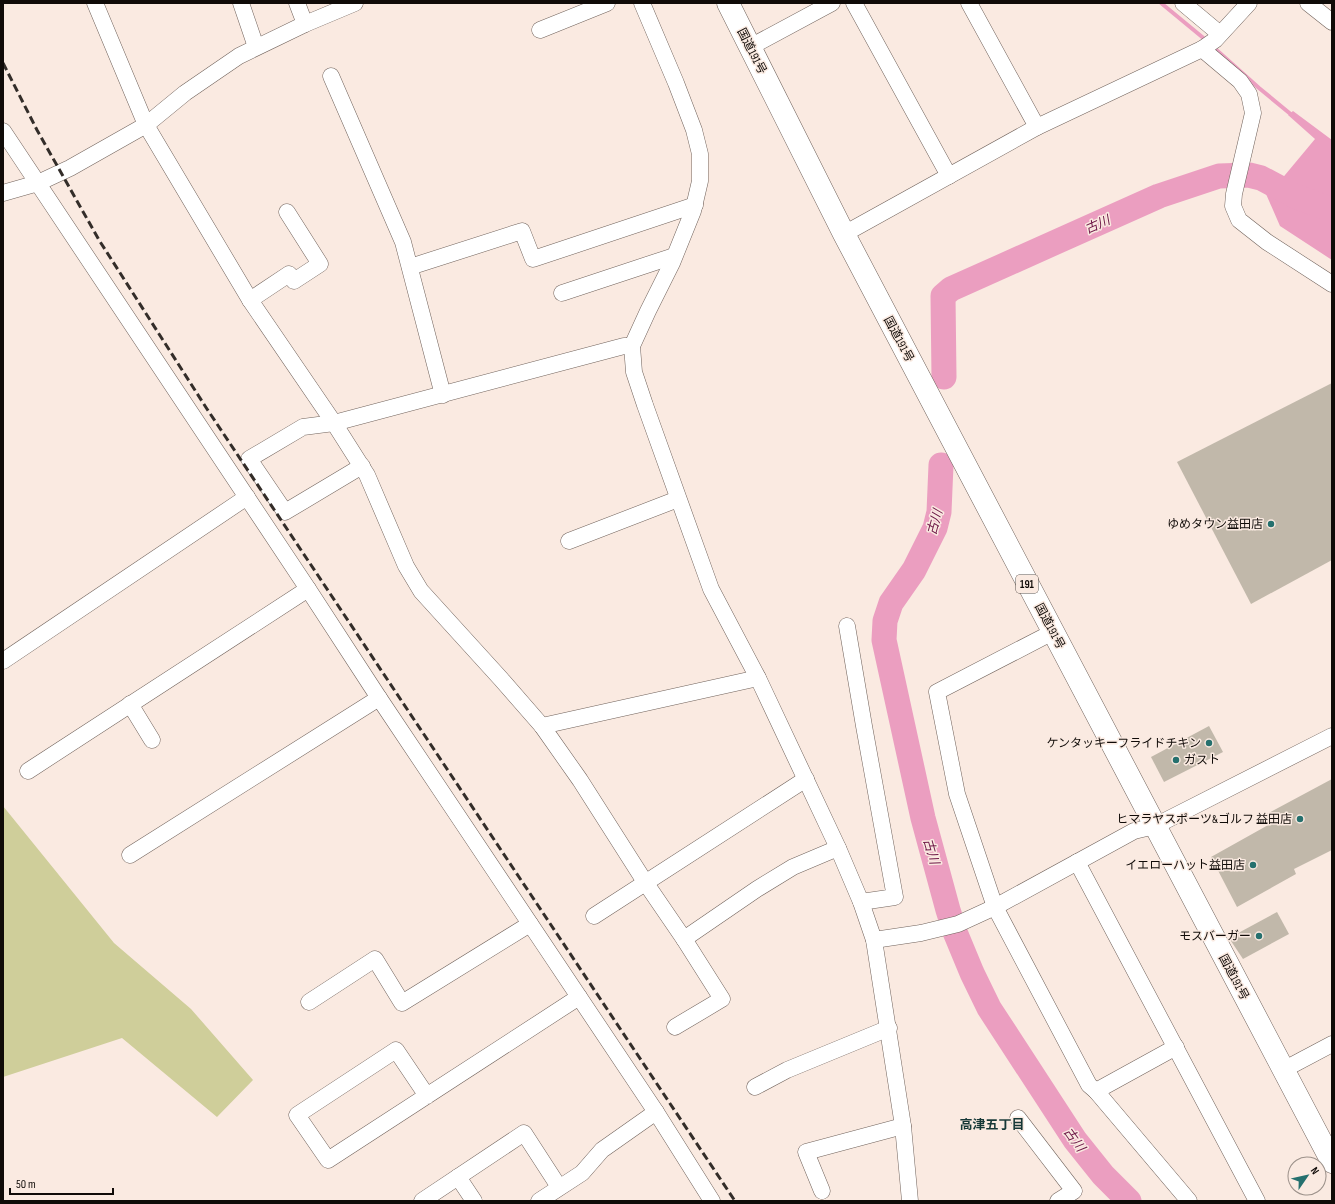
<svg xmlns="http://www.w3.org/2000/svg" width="1335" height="1204" font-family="'Sofia Sans Condensed','Noto Sans JP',sans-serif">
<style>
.green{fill:#cfce9a}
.water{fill:#eb9ec0}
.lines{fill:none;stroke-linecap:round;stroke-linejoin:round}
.stream{stroke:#eb9ec0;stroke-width:4}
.river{stroke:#eb9ec0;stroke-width:25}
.building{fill:#c1b8aa}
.minor-casing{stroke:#71635c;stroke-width:17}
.highway-casing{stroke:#71635c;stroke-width:23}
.minor{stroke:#fff;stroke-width:16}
.highway{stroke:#fff;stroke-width:22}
.rail{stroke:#332d29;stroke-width:3;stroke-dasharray:8 4;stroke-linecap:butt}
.poi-dot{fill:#25706e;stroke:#faeae1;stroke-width:1.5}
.labels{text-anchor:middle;stroke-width:3;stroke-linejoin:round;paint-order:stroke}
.shield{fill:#faeae1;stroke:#564e49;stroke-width:1}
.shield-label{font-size:11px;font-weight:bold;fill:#100b08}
.street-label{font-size:12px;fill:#100b08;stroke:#faeae1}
.poi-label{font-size:12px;fill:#100b08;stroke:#faeae1;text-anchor:end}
.water-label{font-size:13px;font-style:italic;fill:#6b1344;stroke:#faeae1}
.neighbourhood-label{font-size:13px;font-weight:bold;fill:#163837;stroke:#faeae1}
</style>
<rect width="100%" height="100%" fill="#faeae1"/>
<path class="green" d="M3,806l111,137 77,66 62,71 -36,37 -95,-79 -119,39z"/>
<path class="water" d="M1293,111l39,29v120l-52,-34 -17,-39 -10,-4 3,-15 12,4 12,9 35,-42 -27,-24z"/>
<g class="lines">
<g class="stream">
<path d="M1161,3l46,38"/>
<path d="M1212,46l47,42 34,28"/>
</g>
<g class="river">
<path d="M944,377l-1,-81 8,-7 208,-93 60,-20 30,-1 12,3 34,18 37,14"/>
<path d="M941,465l-2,47 -4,16 -21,42 -23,33 -6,18 -1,19 39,178 25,92 7,22 17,41 17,35 86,132 28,35 26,26"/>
</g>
</g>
<g class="building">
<path d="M1332,383v177l-81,44 -74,-142z"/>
<path d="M1209,726l14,26 -59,30 -13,-25z"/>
<path d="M1332,779v71l-38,19 2,5 -59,33 -26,-50 59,-33 -5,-9z"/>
<path d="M1277,912l12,22 -46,25 -14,-21z"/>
</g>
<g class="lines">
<defs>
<g id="minor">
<path d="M95,3l51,122 104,175 84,123 33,52 39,91 15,25 80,88 41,47 38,54 65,102 39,57 38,60 -47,28"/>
<path d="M241,3l15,44"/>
<path d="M297,3l8,21"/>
<path d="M642,3l34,80 18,47 6,24v27l-7,30 -21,52 -24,48 -16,35 2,26 11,33 66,184 47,89 80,170 23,54 13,38 29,186 7,75"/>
<path d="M854,3l95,173"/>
<path d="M969,3l68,124"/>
<path d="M1183,3l37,31"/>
<path d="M1308,3l24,19"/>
<path d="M540,30l67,-27"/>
<path d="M750,47l82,-44"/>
<path d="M1202,49l38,32 9,13 4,19 -19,81 -1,12 6,14 28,22 65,42"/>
<path d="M331,76l72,166 40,153"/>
<path d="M3,131l305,458 71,109 277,414 56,89"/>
<path d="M3,193l35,-10 32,-15 76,-43 39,-32 54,-37 66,-32 50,-21"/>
<path d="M844,234l193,-107 165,-78 13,-9 34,-37"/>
<path d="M410,267l112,-36 11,28 162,-54"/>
<path d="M562,293l112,-37"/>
<path d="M250,300l39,-26 5,7 26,-17 -33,-52"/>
<path d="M362,466l-77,46 -36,-53 54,-32 31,-4 290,-77h8"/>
<path d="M569,541l109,-42"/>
<path d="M847,626l17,100 31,171 -34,5"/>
<path d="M1053,632l-116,60 20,102 38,113 94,178 7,6 80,-44"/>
<path d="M3,661l244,-164"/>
<path d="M130,704l22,36"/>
<path d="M542,726l216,-48"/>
<path d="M28,771l280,-182"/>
<path d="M130,855l249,-157"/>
<path d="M1077,862l180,339"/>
<path d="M594,916l212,-137"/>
<path d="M684,939l73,-50 36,-22 45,-19"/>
<path d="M874,940l47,-7 37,-9 37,-17 139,-76 21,-5 177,-90"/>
<path d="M309,1002l66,-43 27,44 128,-79"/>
<path d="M1283,1070l49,-26"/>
<path d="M755,1087l32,-17 102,-42"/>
<path d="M1096,1091l93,110"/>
<path d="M427,1096l-31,-46 -99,65 31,45 251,-163"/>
<path d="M1018,1118l56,73 -16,10"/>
<path d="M458,1177l16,24"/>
<path d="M822,1191l-16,-39 97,-26"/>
<path d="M422,1201l102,-68 35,54"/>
<path d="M539,1201l43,-28 20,-23 54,-38"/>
</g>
<path id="highway" d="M728,3l116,231 488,928"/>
</defs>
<use href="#minor" class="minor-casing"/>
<use href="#highway" class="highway-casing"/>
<use href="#minor" class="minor"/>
<use href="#highway" class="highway"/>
<path class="rail" d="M3,63l34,67 62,110 108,169 528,792"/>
</g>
<g class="poi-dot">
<circle cx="1271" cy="524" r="4"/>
<circle cx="1209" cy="743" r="4"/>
<circle cx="1176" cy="760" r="4"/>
<circle cx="1300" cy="819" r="4"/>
<circle cx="1253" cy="865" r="4"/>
<circle cx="1259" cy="936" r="4"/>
</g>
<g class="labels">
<rect class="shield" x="1016" y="575" width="22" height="18" rx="3"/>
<g class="shield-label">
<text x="1027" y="588">191</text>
</g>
<g class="street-label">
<text transform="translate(752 51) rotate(63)" y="4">国道191号</text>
<text transform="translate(899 339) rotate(62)" y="4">国道191号</text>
<text transform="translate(1050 626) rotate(62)" y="4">国道191号</text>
<text transform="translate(1234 977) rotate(62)" y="4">国道191号</text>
</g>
<g class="poi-label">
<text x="1263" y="528">ゆめタウン益田店</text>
<text x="1201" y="747">ケンタッキーフライドチキン</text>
<text x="1184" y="764" text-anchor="start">ガスト</text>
<text x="1292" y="823">ヒマラヤスポーツ&amp;ゴルフ 益田店</text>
<text x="1245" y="869">イエローハット益田店</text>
<text x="1251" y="940">モスバーガー</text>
</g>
<g class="water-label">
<text transform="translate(1097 224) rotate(-24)" y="5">古川</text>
<text transform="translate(934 522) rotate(-74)" y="5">古川</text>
<text transform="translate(932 851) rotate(74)" y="5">古川</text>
<text transform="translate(1075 1139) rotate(54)" y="5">古川</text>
</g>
<g class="neighbourhood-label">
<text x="992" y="1129">高津五丁目</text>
</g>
</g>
<rect width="1335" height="1204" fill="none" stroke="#100b08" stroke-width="8"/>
<g transform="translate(1307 1176) rotate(56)"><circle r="19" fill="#faeae1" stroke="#9c918a"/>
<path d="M0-3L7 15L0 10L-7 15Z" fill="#25706e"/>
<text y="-6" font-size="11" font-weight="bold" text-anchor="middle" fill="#100b08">N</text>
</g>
<path d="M10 1188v6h103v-6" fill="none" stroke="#100b08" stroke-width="2"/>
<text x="16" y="1188" font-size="12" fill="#100b08" stroke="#faeae1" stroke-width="3" paint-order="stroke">50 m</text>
</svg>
